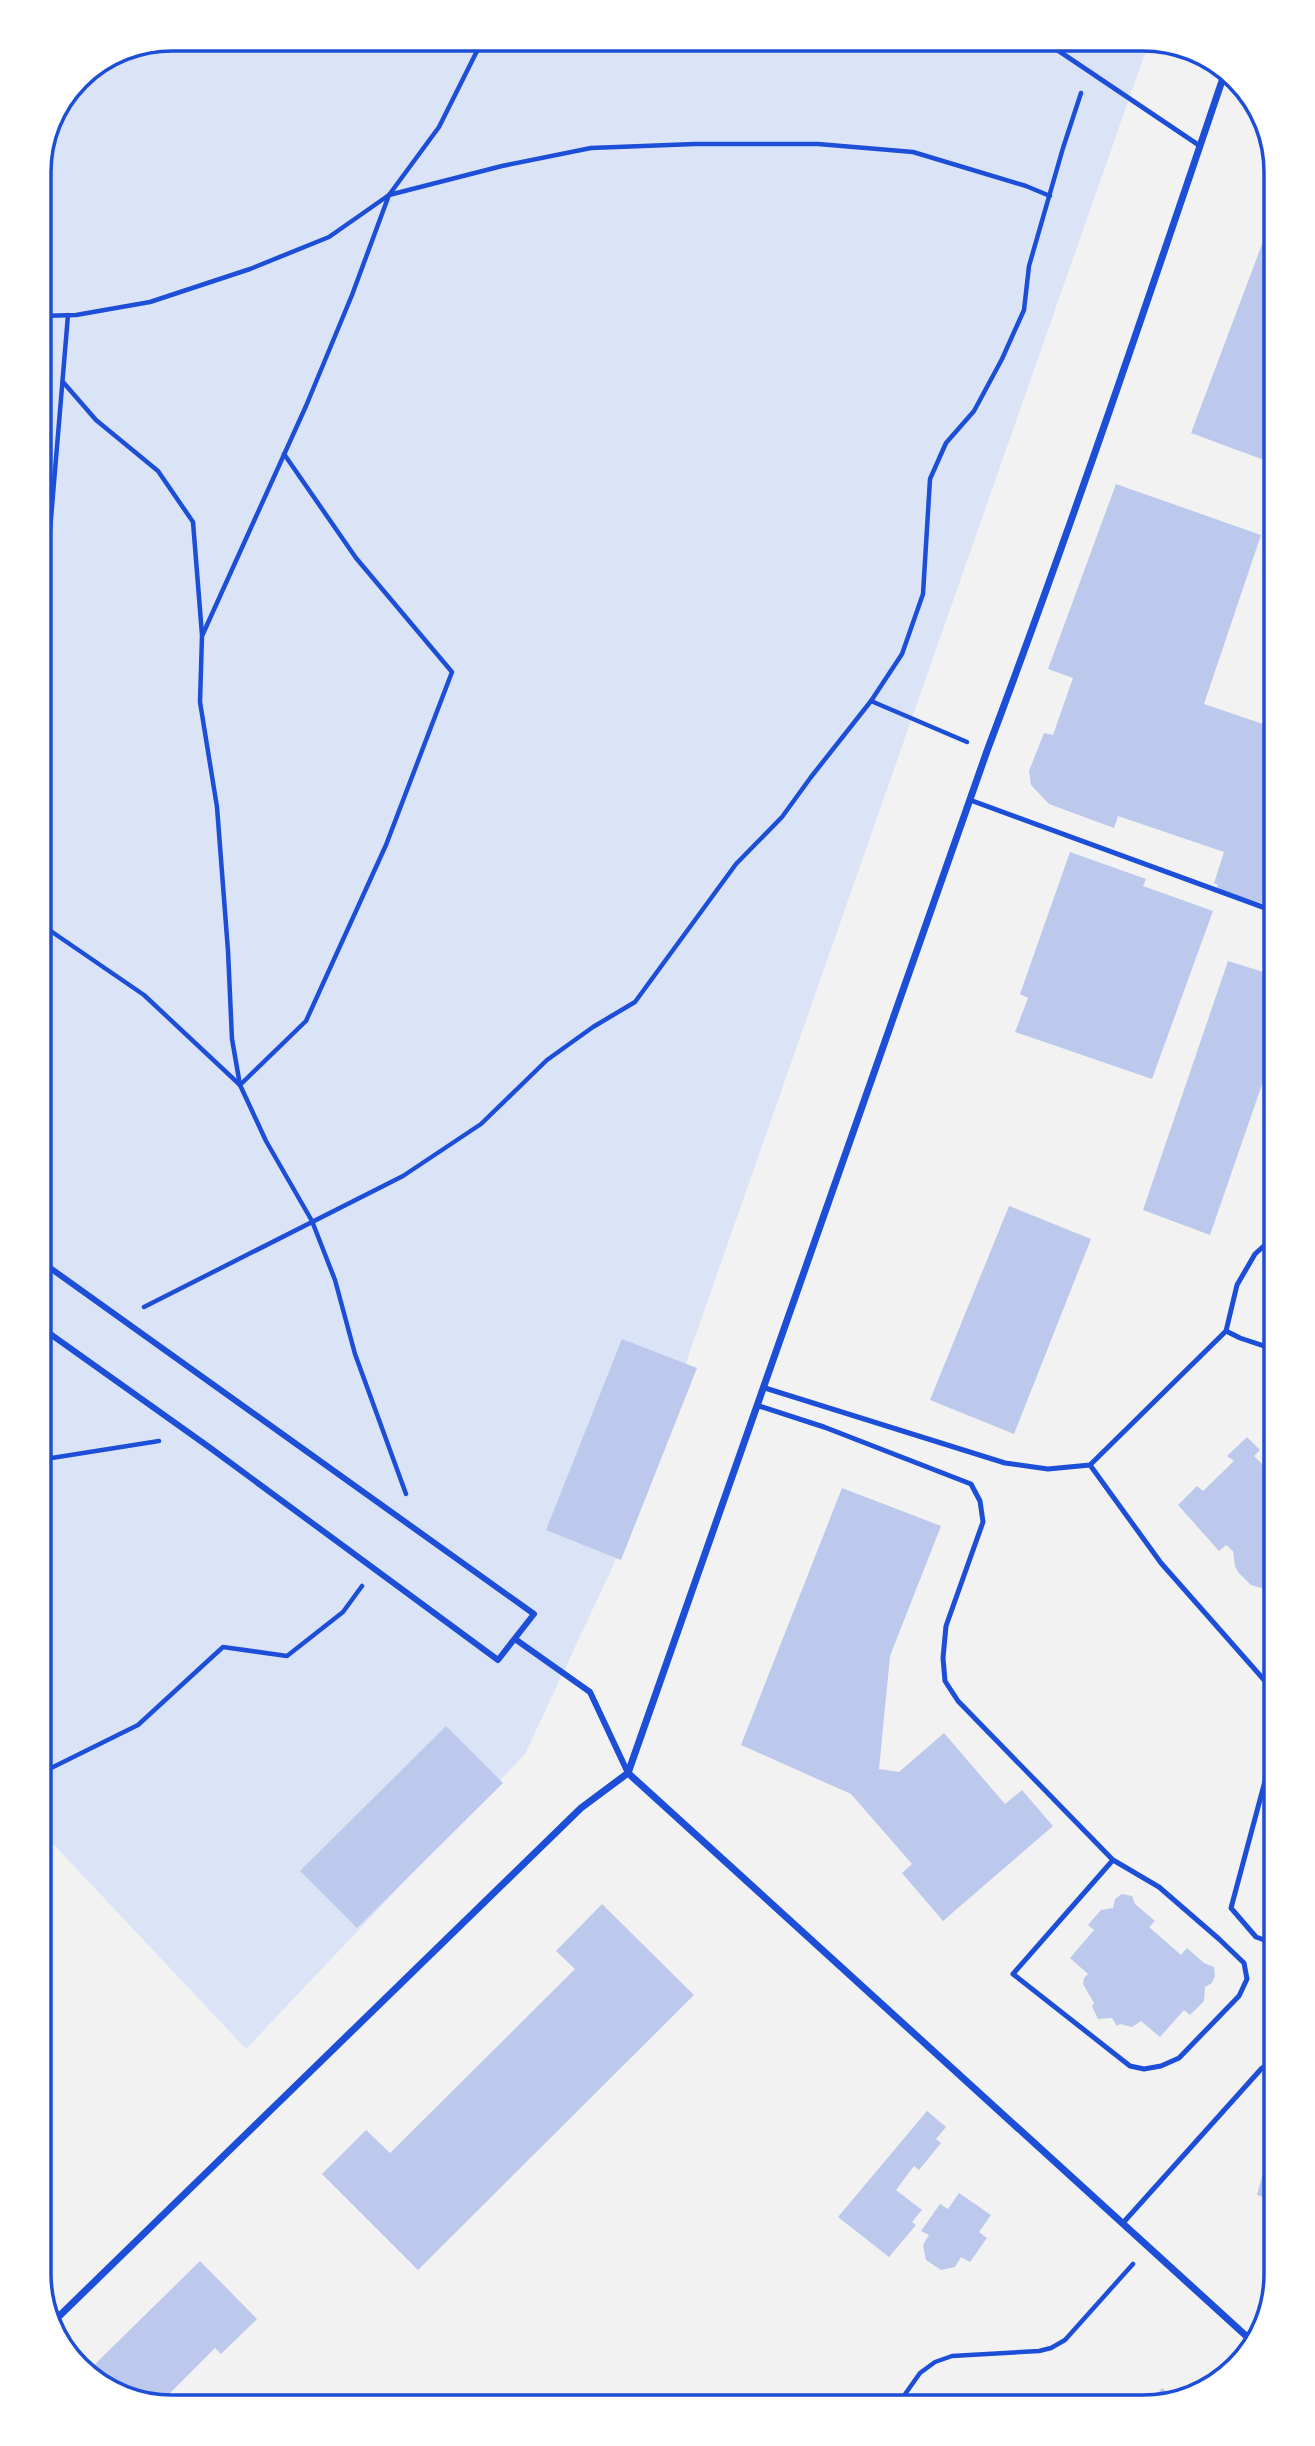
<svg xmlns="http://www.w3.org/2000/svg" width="1315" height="2446" font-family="Jost,sans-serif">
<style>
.green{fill:#dbe4f7}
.building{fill:#bdc9ec}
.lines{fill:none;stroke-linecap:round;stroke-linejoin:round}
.path{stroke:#1d4ed8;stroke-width:4.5}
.service{stroke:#1d4ed8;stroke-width:5}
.pedestrian{stroke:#1d4ed8;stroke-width:6}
.minor{stroke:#1d4ed8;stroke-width:7}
.rim{fill:none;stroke:#1d4ed8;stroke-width:3.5}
</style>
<rect width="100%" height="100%" fill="#f2f2f2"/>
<path class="green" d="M172,39h978l-530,1512 -95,203 -279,295 -207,-220v-1665l39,-87 43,-28z"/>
<g class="building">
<path d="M1276,207v221l-12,32 -73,-27z"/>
<path d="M1116,484l145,51 -57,169 59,20 1,-3 6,2 4,-13 2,1v197l-60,-19 2,-4 -4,-2 10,-31 -106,-36 -4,12 -65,-24 -18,-19 -2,-14 15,-38 9,2 20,-57 -25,-9z"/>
<path d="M1070,852l76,27 -3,7 70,25 -61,168 -137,-47 13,-34 -8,-4z"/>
<path d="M1228,961l48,15v68l-66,191 -67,-25z"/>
<path d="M1009,1206l82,33 -77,195 -84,-34z"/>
<path d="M622,1339l75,29 -76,192 -75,-30z"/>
<path d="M1247,1437l13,13 -6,6 13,13 9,-9v150l-14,-15 6,-5 -17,-5 -13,-13 -3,-6 -2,-15 -7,-6 -7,6 -41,-46 19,-19 6,5 31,-30 -7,-5z"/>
<path d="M842,1488l99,38 -51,130 -11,113 20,3 45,-39 61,71 17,-14 31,36 -110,95 -41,-48 10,-9 -61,-70 -110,-49z"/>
<path d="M446,1726l57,57 -146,145 -57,-57z"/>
<path d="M1122,1894l10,2 3,8 20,17 -6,6 32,28 6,-7 17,15 10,4 1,8 -3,8 -7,4 -1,14 -14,14 -6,-5 -24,27 -19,-16 -9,6 -12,-3 -3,2 -5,-8 -14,1 -6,-13 2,-3 -11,-19 1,-6 4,-4 -18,-16 24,-28 -6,-5 13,-15 12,-2 2,-9z"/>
<path d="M602,1904l92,91 -276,275 -96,-96 44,-44 24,23 185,-184 -19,-18z"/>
<path d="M927,2111l19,16 -10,12 5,4 -22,27 -5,-4 -18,24 26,20 -10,12 4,3 -27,32 -51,-40z"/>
<path d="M1276,2126v74l-19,-5z"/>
<path d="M959,2193l32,22 -12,17 8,6 -17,24 -9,-5 -6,10 -14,3 -15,-10 -3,-15 6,-10 -8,-4 19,-27 8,5z"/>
<path d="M200,2261l57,58 -36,35 -6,-6 -57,57 -60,-20 -11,-13z"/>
<path d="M1162,2388l17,12 -31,6z"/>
</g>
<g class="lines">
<g class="path">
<path d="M39,316l37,-1 74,-13 100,-33 79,-32 60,-42 50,-68 44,-88"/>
<path d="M63,382l33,38 62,51 35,51 9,113"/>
<path d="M39,662l29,-347"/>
<path d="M871,701l96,41"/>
<path d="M39,923l105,72 96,90 66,-64 80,-176 66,-173 -96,-114 -72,-104"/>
<path d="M144,1307l259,-131 78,-52 66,-64 46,-33 42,-25 101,-138 46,-47 29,-40 60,-76 31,-47 21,-60 7,-115 16,-36 28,-32 28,-52 22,-49 5,-44 34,-118 18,-55"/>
<path d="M39,1460l120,-19"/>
<path d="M406,1494l-51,-140 -20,-74 -23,-59 -46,-80 -26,-56 -8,-46 -4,-88 -11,-144 -17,-105 2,-66 104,-230 46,-111 37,-100 113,-29 89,-18 104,-4h123l95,8 113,34 24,10"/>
<path d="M39,1774l99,-49 85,-78 64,9 56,-44 19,-26"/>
<path d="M896,2407l24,-34 15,-11 17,-6 87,-5 12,-3 14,-8 68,-76"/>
</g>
<g class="service">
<path d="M1041,39l159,107"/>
<path d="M970,800l306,112"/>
<path d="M1226,1331l14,7 36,12"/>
<path d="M765,1388l240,75 43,6 42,-4 136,-134 11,-46 18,-31 21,-19"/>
<path d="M759,1406l65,21 147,57 9,17 3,21 -37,104 -3,32 2,23 13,20 155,159 46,27 60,52 25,24 3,16 -8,17 -60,62 -18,8 -17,3 -14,-3 -117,-92 100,-114"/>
<path d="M1090,1465l71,98 112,127 3,8"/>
<path d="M1276,1944l-20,-7 -25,-29 45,-168"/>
<path d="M1122,2224l140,-156 14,-9"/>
</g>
<g class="pedestrian">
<path d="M39,1326l170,121 289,213 36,-46 -495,-354"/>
<path d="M515,1639l75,53 38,81"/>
</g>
<g class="minor">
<path d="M628,1773l627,571"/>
<path d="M49,2326l532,-518 47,-35 359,-1022c85,-226 162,-454 239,-682"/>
</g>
</g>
<path d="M0 0H1315V2446H0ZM172 51H1143A121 121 0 0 1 1264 172V2274A121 121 0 0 1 1143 2395H172A121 121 0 0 1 51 2274V172A121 121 0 0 1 172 51Z" fill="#fff" fill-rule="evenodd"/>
<path class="rim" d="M172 51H1143A121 121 0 0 1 1264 172V2274A121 121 0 0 1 1143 2395H172A121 121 0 0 1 51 2274V172A121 121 0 0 1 172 51Z"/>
</svg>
